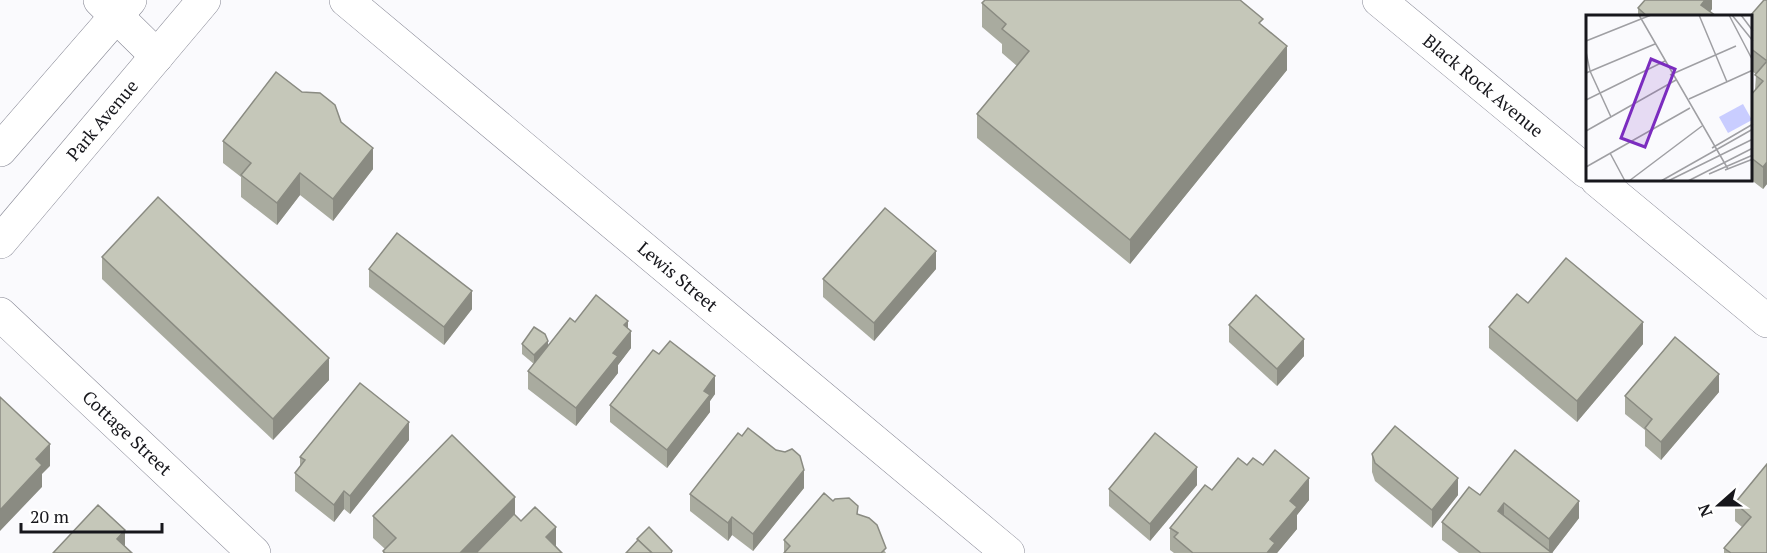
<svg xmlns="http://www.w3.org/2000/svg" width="1767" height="553" font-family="'PT Serif',serif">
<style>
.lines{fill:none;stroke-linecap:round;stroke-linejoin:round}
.minor-casing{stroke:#878895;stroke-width:34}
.major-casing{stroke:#878895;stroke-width:34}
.minor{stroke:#fff;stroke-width:33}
.major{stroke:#fff;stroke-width:33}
.wall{fill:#a9ab9f}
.shaded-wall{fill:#8a8b82}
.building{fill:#c5c7b9;stroke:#8a8b82;stroke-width:1.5}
.labels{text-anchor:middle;stroke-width:5;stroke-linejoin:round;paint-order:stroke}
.street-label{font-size:18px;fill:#17171c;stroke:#fff}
.inset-road{fill:none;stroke:#9f9fa3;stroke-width:1.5}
.view{fill:#7b2cbf;fill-opacity:0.15;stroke:#7b2cbf;stroke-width:3}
.inset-edge{fill:none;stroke:#17171c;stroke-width:3}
</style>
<rect width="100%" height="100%" fill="#fafafd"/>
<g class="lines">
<defs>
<g id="minor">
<path d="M100,0l57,56"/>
<path id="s1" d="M346,0l662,553"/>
<path id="s2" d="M1379,0l208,172"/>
<path d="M1597,180l170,141"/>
<path id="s3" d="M0,314l254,239"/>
</g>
<g id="major">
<path d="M0,150l130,-150"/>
<path id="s4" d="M0,242l204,-242"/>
</g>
</defs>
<use href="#minor" class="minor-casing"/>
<use href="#major" class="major-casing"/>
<use href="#minor" class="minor"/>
<use href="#major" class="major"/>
</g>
<g class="wall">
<path d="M1712,0v9l-2,3 6,4h-78v-8z"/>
<path d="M1767,0v184l-4,5 -13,-10v-83l5,-6 1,-16 -6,-4v-54z"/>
<path d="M982,3l281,23 24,44 -157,194 -153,-126v-24l40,-48 -15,-13v-9l-20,-17z"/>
<path d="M341,122l32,47 -40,52 -33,-26 -23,30 -36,-28v-20l-18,-14v-22z"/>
<path d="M102,257l227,123 -56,60 -171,-161z"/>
<path d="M369,269l103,40 -28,36 -75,-58z"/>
<path d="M936,269l-62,72 -51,-44v-18z"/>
<path d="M1528,303l115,41 -66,78 -88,-74v-21z"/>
<path d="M575,322l53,6 3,20 -13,17v8l-42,53 -48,-37v-18l6,-7 -12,-10v-10l26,3z"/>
<path d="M1229,325l75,31 -27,30 -48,-44z"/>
<path d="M1719,392l-58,68 -16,-14v-16l-20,-16v-18z"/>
<path d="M715,394l-5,7v11l-43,56 -57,-46v-17z"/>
<path d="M409,440l-59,74 -6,-5 -10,13 -39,-31v-18l5,-7v-9z"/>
<path d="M1372,454l86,41 -26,33 -57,-47 -3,-9z"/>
<path d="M1767,464v89h-43v-5l18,-21 -7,-6v-18z"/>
<path d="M1247,465l62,35 -12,15v14l-20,24h-103l-4,-3v-22l42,-38z"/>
<path d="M1197,485l-47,56 -41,-35v-17z"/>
<path d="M804,488l-51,63 -21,-16 -4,6 -38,-30v-17z"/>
<path d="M1480,495l99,23 -27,35h-93l-17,-13v-18z"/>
<path d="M833,501l25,13 28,39h-102v-13z"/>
<path d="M515,515l6,6 35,25 6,7h-179v-2l2,-2 -12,-11v-22z"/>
</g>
<g class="shaded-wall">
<path d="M1705,0h7v9l-6,7 -5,-11z"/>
<path d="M1287,46v24l-157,194v-24z"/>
<path d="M373,148v21l-40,52v-22z"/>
<path d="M1767,162v22l-4,5v-22z"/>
<path d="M300,173v22l-23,30v-22z"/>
<path d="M936,251v18l-62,72v-18z"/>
<path d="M472,291v18l-28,36v-18z"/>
<path d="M628,321v13l3,-3v17l-13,17v8l-42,53v-18l37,-55 11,-28z"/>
<path d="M1643,322v22l-66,78v-21z"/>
<path d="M1304,339v17l-27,30v-17z"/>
<path d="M548,341v10l-14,14v-10z"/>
<path d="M329,358v22l-56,60v-21z"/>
<path d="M1719,374v18l-58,68v-18z"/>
<path d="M715,376v18l-5,7v11l-43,56v-18l37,-59z"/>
<path d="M409,422v18l-59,74v-18z"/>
<path d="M50,444v22l-8,8v13l-42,44v-21l36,-51z"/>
<path d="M1197,467v18l-47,56v-17z"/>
<path d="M804,470v18l-51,63v-17z"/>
<path d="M1309,478v22l-12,15v14l-20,24h-10l3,-14 20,-38z"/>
<path d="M1458,478v17l-26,33v-18z"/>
<path d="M344,491v18l-10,13v-17z"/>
<path d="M515,497v22l-33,34h-22z"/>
<path d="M1579,501v17l-27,35h-3v-14z"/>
<path d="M1504,503v18l-6,-10z"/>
<path d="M732,517v18l-4,6v-18z"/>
<path d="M556,527v22l-10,-12z"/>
<path d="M125,530v22l-8,-13z"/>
</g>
<g class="building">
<path d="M985,0h255l23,19 -4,4 28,23 -157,194 -153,-126 52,-63 -27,-22 4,-5 -24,-21z"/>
<path d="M1645,0h60l-4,5 15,11h-69l-9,-8z"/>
<path d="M1764,0h3v162l-4,5 -13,-10v-61l13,-15 -8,-6 12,-14 -17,-13v-32z"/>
<path d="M276,72l26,20 18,1 15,12 6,17 32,26 -40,51 -33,-26 -23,30 -36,-28 10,-12 -28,-22z"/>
<path d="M158,197l171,161 -56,61 -171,-162z"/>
<path d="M885,208l51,43 -62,72 -51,-44z"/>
<path d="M397,233l75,58 -28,36 -75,-58z"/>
<path d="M1566,258l77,64 -66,79 -88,-74 28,-33 11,9z"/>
<path d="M596,295l32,26 -4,4 7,6 -18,22 5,3 -42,52 -48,-37 42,-53 5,4z"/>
<path d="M1256,295l48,44 -27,30 -48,-44z"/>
<path d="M534,327l11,7 3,7 -14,14 -12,-11z"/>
<path d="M1675,337l44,37 -58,68 -16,-14 7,-9 -27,-23z"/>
<path d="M670,341l45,35 -11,15 6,4 -43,55 -57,-45 43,-55 6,4z"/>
<path d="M360,383l49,39 -59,74 -6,-5 -10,14 -39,-32 10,-13 -5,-3z"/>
<path d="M0,397l50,47 -14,15 6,6 -42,45z"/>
<path d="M1395,426l63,52 -26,32 -57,-47 -3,-9z"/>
<path d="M748,428l28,22 9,2 7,-3 8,7 4,14 -51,64 -21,-17 -4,6 -38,-29 48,-61 4,3z"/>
<path d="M1155,433l42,34 -47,57 -41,-35z"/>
<path d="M452,435l63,62 -55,56h-75l-2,-2 13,-13 -23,-22z"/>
<path d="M1275,450l34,28 -19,23 7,6 -27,32 5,4 -8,10h-74l-19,-16 4,-4 -8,-5 35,-43 7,5 26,-32 9,7 6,-7 10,7z"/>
<path d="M1515,450l64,51 -30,38 -45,-36 -6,8 54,42h-71l-39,-31 27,-35 11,8z"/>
<path d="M1767,464v89h-36l-7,-5 27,-31 -16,-14z"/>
<path d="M824,493l9,8 2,-2 14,-1 9,8 -1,8 12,4 8,7 9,23 -5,5h-97l6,-7 -6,-6z"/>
<path d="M98,505l27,25 -8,9 15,14h-79z"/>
<path d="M535,507l21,20 -10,10 16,16h-86l38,-39 7,7z"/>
<path d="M649,527l23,24 -1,2h-19l-15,-14z"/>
<path d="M638,540l14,13h-26z"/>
</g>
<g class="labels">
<g class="street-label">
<text dy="6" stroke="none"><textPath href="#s2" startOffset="135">Black Rock Avenue</textPath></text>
<text dy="6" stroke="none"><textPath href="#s4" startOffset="159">Park Avenue</textPath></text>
<text dy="6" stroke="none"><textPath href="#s1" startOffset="432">Lewis Street</textPath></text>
<text dy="6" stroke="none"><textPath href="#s3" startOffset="174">Cottage Street</textPath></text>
</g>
</g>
<g transform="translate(1586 15)">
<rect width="166" height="166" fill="#fafafd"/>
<path d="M157,89l9,16 -24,13 -9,-16z" fill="#c9cdff"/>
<path class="inset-road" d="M53,0l89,154M113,0l28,67M143,0l24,46M146,0l21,26M155,0l12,16M0,26l65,-26M0,37l4,19 21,46M0,58l69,-29M84,60l66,-29M103,84l64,-29M0,85l79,-39M0,116l90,-51M126,133l41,-24M24,138l15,28M0,152l104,-59M139,155l28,-11M123,159l44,-19M43,166l73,-55M75,166l92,-52M82,166l85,-42M102,166l65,-33"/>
<path class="view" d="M65,44l24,10 -30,78 -24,-9z"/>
<rect width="166" height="166" class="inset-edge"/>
</g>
<g transform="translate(1719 505) rotate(249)" stroke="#ffffff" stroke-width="4.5" paint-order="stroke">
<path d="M0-4.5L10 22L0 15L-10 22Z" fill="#17171c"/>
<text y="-9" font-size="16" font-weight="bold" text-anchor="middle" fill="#17171c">N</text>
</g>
<path d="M21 523v9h141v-9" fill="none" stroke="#17171c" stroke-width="3"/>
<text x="30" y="523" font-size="18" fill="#17171c" stroke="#ffffff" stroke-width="4.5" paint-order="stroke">20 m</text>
</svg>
